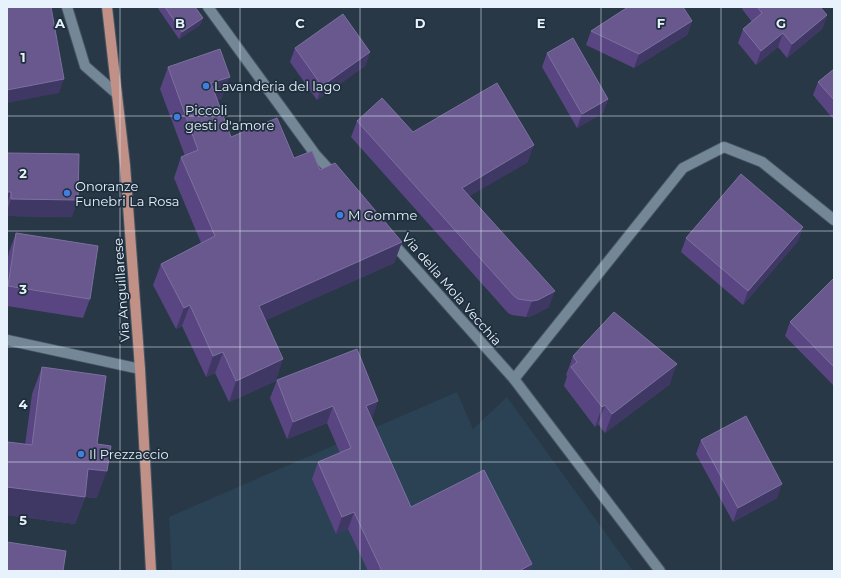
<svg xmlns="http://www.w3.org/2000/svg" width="841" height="578" font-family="Montserrat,sans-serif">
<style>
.built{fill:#2b4255}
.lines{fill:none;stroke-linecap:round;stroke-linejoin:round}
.minor-casing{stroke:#485662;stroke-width:12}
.major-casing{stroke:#485662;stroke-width:12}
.minor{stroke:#748797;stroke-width:10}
.major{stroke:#c19087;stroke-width:10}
.wall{fill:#594581}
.shaded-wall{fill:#3f3864}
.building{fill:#68588e;stroke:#7c70a0}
.grid{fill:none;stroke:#e8f2fc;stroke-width:1;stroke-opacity:0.55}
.shop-dot{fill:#3f7fe0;stroke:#1e2e3c;stroke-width:1.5}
.labels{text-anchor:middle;stroke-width:3.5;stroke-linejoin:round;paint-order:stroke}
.poi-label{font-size:13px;fill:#e8f2fc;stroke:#1e2e3c;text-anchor:start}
.street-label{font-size:13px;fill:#e8f2fc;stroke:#1e2e3c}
.grid-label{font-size:13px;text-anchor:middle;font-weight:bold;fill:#e8f2fc;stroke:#1e2e3c;stroke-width:3.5;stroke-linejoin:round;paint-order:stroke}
</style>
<rect width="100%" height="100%" fill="#283846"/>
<path class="built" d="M457,392l16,37 34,-32 126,174h-461l-3,-54z"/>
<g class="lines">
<defs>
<g id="minor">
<path d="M67,7l18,59 32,28"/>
<path d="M208,7l107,147 20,22"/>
<path d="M391,241l123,138 146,192"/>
<path d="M7,340l133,29"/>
<path d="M514,379l169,-211 41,-21 38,15 72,58"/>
</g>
<path id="major" d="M107,7l18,158 15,204 11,202"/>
</defs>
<use href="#minor" class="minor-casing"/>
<use href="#major" class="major-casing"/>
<use href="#minor" class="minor"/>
<use href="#major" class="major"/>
</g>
<g class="wall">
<path d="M157,7h38l8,11 -3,7 -21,14z"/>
<path d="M743,7h77l7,8 -5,14 -35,29 -9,-11 -22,18 -18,-22 5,-14 9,-7 -10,-13z"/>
<path d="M692,21l-5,14 -53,33 -48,-23 5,-14z"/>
<path d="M295,48l75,4 -5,14 -48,34 -27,-38z"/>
<path d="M547,53l61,46 -5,14 -26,15 -35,-61z"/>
<path d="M168,67l54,31 -5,2 14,37 63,21 26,12 82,72 -8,21 -128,57 10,61 -47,21 -14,-29 -9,4 -24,-51 -6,3 -23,-44 8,-21 40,-21 -27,-65 7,-21 4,-1 -25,-67z"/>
<path d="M834,69v51l-21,-25 5,-13z"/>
<path d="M357,121l171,41 -59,34 80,111 -17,9 -6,1 -14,-2 -4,-2 -157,-176z"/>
<path d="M7,153l65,64 -65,-1z"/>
<path d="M803,227l-5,14 -55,64 -62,-53 5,-14z"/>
<path d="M16,233l74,66 -7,19 -76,-12v-43l2,-11z"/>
<path d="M834,278v108l-49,-50 5,-14z"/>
<path d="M573,356l97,28 -65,49 -7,-9 -3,3 -31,-41 3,-10 -1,-1z"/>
<path d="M42,367l55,77v54l-12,-1 -10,27 -68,-9v-69l1,-4 17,3 7,-51z"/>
<path d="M277,380l95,39 39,88 121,57 -2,7h-162l-20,-42 -12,5 -24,-55 6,-17 22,-9 -13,-30 -40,16 -17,-41z"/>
<path d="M701,440l76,58 -44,24 -37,-68z"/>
</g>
<g class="shaded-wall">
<path d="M827,15l-5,14 -35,29 5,-14z"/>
<path d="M203,18l-3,7 -21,14 3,-7z"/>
<path d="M692,21l-5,14 -53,33 5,-14z"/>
<path d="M783,33l-5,14 -22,18 5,-14z"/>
<path d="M370,52l-5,14 -48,34 5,-14z"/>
<path d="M230,77l-8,21 -19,6 8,-21z"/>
<path d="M64,79l-5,14 -52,10v-13z"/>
<path d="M608,99l-5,14 -26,15 5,-14z"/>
<path d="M534,145l-6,17 -72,42 6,-16z"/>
<path d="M7,192h4l-4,12z"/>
<path d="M11,199l67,1 -6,17 -65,-1v-5z"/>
<path d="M803,227l-5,14 -55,64 5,-14z"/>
<path d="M402,242l-8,21 -143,64 8,-21z"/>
<path d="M555,291l-6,16 -17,9 -6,1 6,-16z"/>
<path d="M190,305l-8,21 -6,3 8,-21z"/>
<path d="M223,352l-8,21 -9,4 7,-21z"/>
<path d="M283,359l-7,22 -47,21 7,-21z"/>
<path d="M677,364l-7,20 -65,49 7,-19z"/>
<path d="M378,401l-6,18 -6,-13z"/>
<path d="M605,405l-7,19 -3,3 7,-20z"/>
<path d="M333,406l-6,17 -40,16 6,-17z"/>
<path d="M88,469l19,2 -10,27 -19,-2z"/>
<path d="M782,484l-5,14 -44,24 5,-14z"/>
<path d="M7,487l78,10 -10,27 -68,-9z"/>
<path d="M354,512l-6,17 -12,5 6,-17z"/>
<path d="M532,564l-2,7h-11z"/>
</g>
<g class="building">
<path d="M7,7h44l13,72 -57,11z"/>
<path d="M165,7h30l8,11 -21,14z"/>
<path d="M628,7h55l9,14 -53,33 -48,-23z"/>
<path d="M757,7h63l7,8 -35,29 -9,-11 -22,18 -18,-22 19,-16z"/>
<path d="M343,14l27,38 -48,34 -27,-38z"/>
<path d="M573,38l35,61 -26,15 -35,-61z"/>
<path d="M220,49l10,28 -19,6 20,54 46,-19 17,40 18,-7 8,19 15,-7 67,79 -143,64 24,53 -47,22 -13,-29 -10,4 -23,-51 -6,3 -23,-44 54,-28 -34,-79 17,-7 -30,-83z"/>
<path d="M834,69v31l-16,-18z"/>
<path d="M497,83l37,62 -72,43 93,103 -17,9 -6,1 -14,-2 -4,-3 -157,-175 25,-23 31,34z"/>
<path d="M7,153l72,1 -1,46 -67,-1v-7h-4z"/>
<path d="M741,174l62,53 -55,64 -62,-53z"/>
<path d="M16,233l82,13 -8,53 -82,-13z"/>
<path d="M834,278v89l-44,-45z"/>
<path d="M614,312l63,52 -65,50 -7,-9 -3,2 -31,-40 6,-5 -4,-6z"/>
<path d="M357,349l21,52 -12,5 45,101 73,-37 48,94 -13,7h-137l-28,-59 -12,5 -24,-55 33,-14 -18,-42 -40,16 -16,-42z"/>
<path d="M42,367l64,9 -9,68 14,2 -4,25 -19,-2 -3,28 -78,-10v-36l1,-9 24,3z"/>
<path d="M746,416l36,68 -44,24 -37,-68z"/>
<path d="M7,542l59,9 -3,20h-56z"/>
</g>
<path class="grid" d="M120,7v564M240,7v564M360,7v564M481,7v564M601,7v564M721,7v564M7,116h827M7,231h827M7,347h827M7,462h827"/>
<g class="shop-dot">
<circle cx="206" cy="86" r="4"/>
<circle cx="177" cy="117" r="4"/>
<circle cx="67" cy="193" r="4"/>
<circle cx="340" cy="215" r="4"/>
<circle cx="81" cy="454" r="4"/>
</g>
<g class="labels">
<g class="poi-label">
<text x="214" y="91">Lavanderia del lago</text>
<text x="185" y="115">Piccoli<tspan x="185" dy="15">gesti d'amore</tspan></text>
<text x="75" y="191">Onoranze<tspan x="75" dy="15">Funebri La Rosa</tspan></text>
<text x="348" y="220">M Gomme</text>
<text x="89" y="459">Il Prezzaccio</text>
</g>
<g class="street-label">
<text transform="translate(452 289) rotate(49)" y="5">Via della Mola Vecchia</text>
<text transform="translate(121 290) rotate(-94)" y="5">Via Anguillarese</text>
</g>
</g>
<g class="grid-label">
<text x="60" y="28">A</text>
<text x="180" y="28">B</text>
<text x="300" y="28">C</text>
<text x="420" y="28">D</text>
<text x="541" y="28">E</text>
<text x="661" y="28">F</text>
<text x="781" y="28">G</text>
<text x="23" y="62">1</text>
<text x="23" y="178">2</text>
<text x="23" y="294">3</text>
<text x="23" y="409">4</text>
<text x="23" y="525">5</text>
</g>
<rect width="841" height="578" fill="none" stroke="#e8f2fc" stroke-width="16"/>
</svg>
